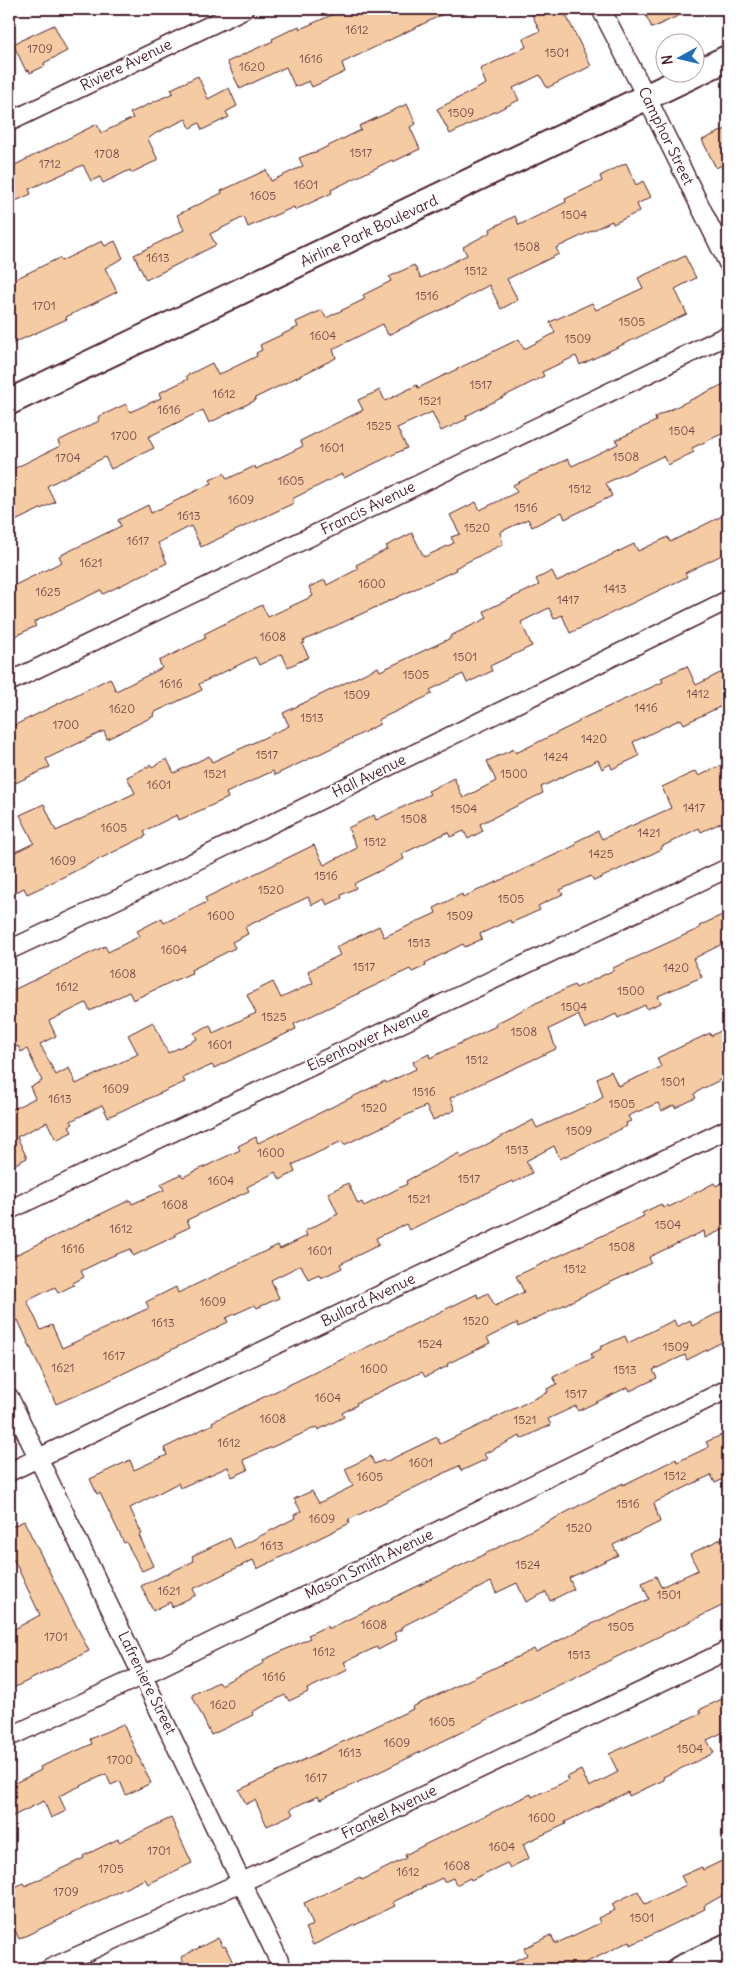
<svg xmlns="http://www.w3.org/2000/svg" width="737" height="1978" font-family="Delius,sans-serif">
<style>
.building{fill:#f4cba3;stroke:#4a1f2b}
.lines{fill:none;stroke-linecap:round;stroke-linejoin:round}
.street-casing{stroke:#4a1f2b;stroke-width:21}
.secondary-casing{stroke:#4a1f2b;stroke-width:29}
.street{stroke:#fff;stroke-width:18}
.secondary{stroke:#fff;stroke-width:25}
.labels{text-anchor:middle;stroke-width:4;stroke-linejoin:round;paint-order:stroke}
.number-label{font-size:12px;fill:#744a49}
.street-label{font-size:15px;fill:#4a1f2b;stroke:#fff}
</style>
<rect width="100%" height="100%" fill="#fff"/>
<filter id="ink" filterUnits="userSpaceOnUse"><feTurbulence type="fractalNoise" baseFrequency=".02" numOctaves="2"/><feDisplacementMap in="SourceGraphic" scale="10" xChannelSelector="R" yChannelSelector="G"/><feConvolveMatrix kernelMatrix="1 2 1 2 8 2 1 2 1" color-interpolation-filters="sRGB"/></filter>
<g filter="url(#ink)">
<g class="building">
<path d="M345,9h109l-112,54 3,9 -33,15 -3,-6 -14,6 -9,-20 -46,22 -13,-27 46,-21 -1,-2 27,-13 1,3z"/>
<path d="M529,9h34l28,57 -44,22 -7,-13 -27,13 6,12 -69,34 -13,-25 49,-25 -6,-15 46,-22 -3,-8 17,-8z"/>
<path d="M643,9h50l-41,19z"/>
<path d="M54,25l13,26 -23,12 1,3 -15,7 -1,-3 -3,1 -13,-27z"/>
<path d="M198,76l10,23 21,-11 8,18 -11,6 3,5 -27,13 -3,-7 -9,5 -4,-9 -30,14 -8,6 10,21 -27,13 -1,-3 -27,13 -3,-6 -9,4 -8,-16 -54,24 2,5 -22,10v-36l88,-44 4,9 32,-15 -3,-5 43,-20 -2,-4z"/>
<path d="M407,104l9,20 -6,3 10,22 -27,13 -1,-2 -61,30 1,3 -37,17 -1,-3 -46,20 -4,-10 -34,17 6,11 -70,35 -12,-25 50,-25 -7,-15 45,-22 -1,-2 45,-21 5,11 32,-15 -4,-8 15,-6v1l47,-23 -2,-4z"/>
<path d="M728,128v34l-12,6 -14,-28z"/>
<path d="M626,163l10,22 7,-4 8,16 -14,7 3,7 -27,13 -1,-3 -56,27 3,6 -52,25 11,21 -17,9 -12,-24 -29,16 -72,34 -5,-11 -50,25 3,9 -81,40 1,2 -47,23 -6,-13 -55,27 6,11 -43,21 -6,-12 -58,29 8,16 -46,22v-53l51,-25 -2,-5 41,-20 -1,-4 28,-13 4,8 31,-14 -2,-5 29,-14 -2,-3 26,-13 6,12 39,-19 -1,-3 6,-3 -2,-5 38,-18 -2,-5 26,-12 4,8 39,-19 -2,-4 28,-14 -2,-4 25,-12 7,13 46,-23 -4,-8 28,-15 -1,-3 25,-13 4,9 47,-23 -1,-3 37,-18 -2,-5z"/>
<path d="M102,241l3,5 10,-5 8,17 -18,10 12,24 -51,25 1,2 -58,26v-63l50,-24 2,3z"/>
<path d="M685,256l11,22 -21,11 12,25 -107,51 -4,-9 -34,16 2,4 -78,40 1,3 -26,12 -9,-19 -35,16 10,20 -63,30 -2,-4 -50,25 2,4 -93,44 -10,-21 -33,17 9,20 -64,31 -2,-4 -67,32 2,4 -27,13v-51l53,-26 -3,-6 62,-30 -3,-6 30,-15 3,8 61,-30 -2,-3 14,-7 3,6 28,-13 1,3 47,-23 -3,-5 63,-31 -5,-10 22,-10 5,11 32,-16 1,3 101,-49 5,10 31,-16 -5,-11 42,-19 4,7 47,-22 -5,-10z"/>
<path d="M728,382v49l-36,17 2,4 -26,13 -5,-9 -57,27 6,13 -47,23 -3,-7 -30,15 -4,-8 -28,13 3,12 -48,24 1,2 -153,71 2,2 -3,1 7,13 -21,10 -6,-13 -23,11 -4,-8 -56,27 3,6 -49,23 1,3 -47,23 -3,-8 -58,28 4,8 -41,19v-58l101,-50 6,13 46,-23 -3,-7 47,-23 -2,-4 58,-29 6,12 45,-21 -4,-9 16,-7 2,5 31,-16 -2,-4 32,-16 -2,-3 26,-13 12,24 30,-14 -3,-6 9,-3 -10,-19 26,-13 4,8 37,-18 -4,-7 16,-8 39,-18 4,7 46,-22 -2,-4 40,-19 -1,-4z"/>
<path d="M728,513v39l-43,21 2,4 -117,56 -8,-18 -8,4 -5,-11 -28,14 11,24 -42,20 2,5 -25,12 -4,-9 -33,16 2,4 -54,26 2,4 -25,13 -80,38 -2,-4 -47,22 2,5 -49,22 -2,-5 -33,16 2,5 -95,47 -24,11 -3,-6 -15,8v-41l25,-12 -14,-28 24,-11 12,27 79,-38 -8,-16 24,-12 1,2 15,-8 7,14 35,-17 3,6 77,-36 -6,-13 93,-45 2,-1 2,4 71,-33 -1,-2 37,-18 -3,-7 55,-26 -3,-6 16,-8 5,10 77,-37 4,7 30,-14 2,5z"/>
<path d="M687,666l9,19 32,-16v34l-44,21 -3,-5 -48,23 6,14 -27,13 -2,-5 -8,5 -4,-9 -57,27 2,6 -63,31 3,7 -15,8 -4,-8 -14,6 -2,-5 -46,22 2,5 -47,23 -3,2 2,4 -15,7 1,3 -15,7 -3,-6 -12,6 -4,-8 -63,30 3,7 -16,8 3,6 -44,22 1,3 -19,8 -40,19 -4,-8 -39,19 -4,-8 -37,18 7,15 -16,8 16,31 13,-7 7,16 62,-30 -10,-19 25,-13 15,31 29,-14 -3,-6 16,-8 3,8 43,-20 -9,-18 26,-13 8,16 32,-15 -5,-12 32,-16 -4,-8 43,-21 5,11 52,-24 -2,-5 28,-14 1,3 51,-23 62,-29 -1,-3 23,-11 4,8 69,-31 -9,-21 34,-16 3,5 29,-14v53l-6,3 1,4 -22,10 -2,-4 -38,19 1,2 -8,4 -60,28 -3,-5 -31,14 3,4 -25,12 2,4 -29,13 -1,-3 -30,14 2,5 -17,8 -2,-3 -38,19 1,3 -14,6 -2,-3 -116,55 2,5 -82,39 -2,-3 -29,13 2,4 -77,35 -6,-12 -31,16 2,3 -4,2 3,6 -16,8 -9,-18 -30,15 10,21 -18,9v-56l26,-13 -5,-11 12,-6 -15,-32 -6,3 -3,-6 -9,4v-58l96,-46 3,6 32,-16 -3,-5 25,-13 2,5 43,-21 -2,-4 109,-53 10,20 33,-17 -9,-20 26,-13 2,5 54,-26 -2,-3 26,-13 9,20 33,-17 -9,-20 27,-12 2,4 63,-31v-2l84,-38 -2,-4z"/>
<path d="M728,912v29l-35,18 9,18 -44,19 3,7 -14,6 -2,-4 -27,13 -2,-4 -31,15 -7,-14 -29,14 7,20 -106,49 5,12 -22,10 -7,-14 -82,39 -2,-4 -50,24 3,7 -15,8 -4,-8 -29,15 2,4 -62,29 3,7 -15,7 1,2 -43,20 -3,-7 -18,7 -31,15 3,6 -11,6 1,2 -16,8 -3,-6 -28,14 14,29 11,-5 10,23 87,-40 -3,-6 30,-15 2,6 100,-48 2,4 27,-13 -2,-5 33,-17 -10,-21 20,-10 10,21 4,-2 2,4 43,-22 -1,-3 53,-28 2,5 72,-38 4,8 58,-26 8,-5 -6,-19 14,-7 7,15 43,-19 -4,-9 53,-25 1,3 17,-9v49l-26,13 -8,5 2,4 -21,10 -1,-3 -12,6 -4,-8 -30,13 3,5 -5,2 1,3 -67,33 -6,-13 -28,15 6,12 -19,10 -1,-2 -103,49 -3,-6 -30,14 3,7 -39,19 2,4 -21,10 -2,-4 -11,5 -7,-14 -30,15 8,18 -22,10 -2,-3 -29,13 2,4 -124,61 -48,21 -38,-84 -3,2 -6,-12v-52l121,-58 2,4 32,-14 -3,-6 20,-10 2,3 57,-27 -2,-4 18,-9 2,6 127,-62 1,2 30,-14 -3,-7 16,-8 1,4 66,-32 -1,-2 41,-21 38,-18 2,3 38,-18 -1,-2 87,-40 -1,-2z"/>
<path d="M728,1180v47l-23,11 -1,-7 -55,26 2,6 -133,64 -1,-4 -30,15 3,5 -43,21 1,2 -23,11 -3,-5 -66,31 1,2 -15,8 2,4 -26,13 -1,-3 -74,33 5,10 -16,7 -4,-10 -48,21 -2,-5 -48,25 12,26 -3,1 14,31 -11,5 -16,-29 -2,1 -24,-50 -3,1 -7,-15 40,-19 4,10 33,-15 -3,-7 49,-24 -1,-2 265,-128 1,4 10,-5 7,13 29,-14 -8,-16 128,-60 -2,-3 19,-9 2,4 5,-3 1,2 45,-24 2,3z"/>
<path d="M728,1308v31l-41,21 -2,-5 -32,15 4,8 -27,13 -2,-4 -50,24 -2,-5 -28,13 3,6 -30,14 -1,-3 -36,18 3,5 -26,12 -2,-5 -111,54 2,3 -93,46 -4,-9 -60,29 3,6 -24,12 -2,-5 -17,9 -12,-25 53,-25 -2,-5 38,-18 5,11 60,-31 -1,-3 7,-4 -7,-12 18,-8 7,12 34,-17 -8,-17 26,-13 3,8 10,-4 1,2 52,-25 3,7 59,-28 49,-24 -1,-3 10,-5 -4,-7 40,-19 -2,-4 10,-5 -1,-2 25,-11 3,7 46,-23 3,7 13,-7 2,6z"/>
<path d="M728,1432v45l-13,6 -4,-8 -57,28 6,19 -47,23 5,10 -49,23 5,11 -24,12 -4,-9 -20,10 -9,-19 -21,10 -5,-11 -90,45 1,2 -8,4 3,7 -19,10 -1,-3 -33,15 4,8 -41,19 1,3 -19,9 -4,-6 -33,17 1,3 -42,20 -19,-40 26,-13 2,3 44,-22 -1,-3 47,-22 -2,-3 19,-9 1,3 163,-78 132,-68v2l53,-26 1,3 32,-15 -3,-5z"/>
<path d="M24,1521l65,130 -80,39v-58l31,-17 -26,-55 -5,3v-35z"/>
<path d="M723,1538l5,11v54l-390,189 -18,8 -2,-4 -28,13 3,5 -26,12 -12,-26 -9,4 -7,-14 174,-81 -1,-2 122,-58 2,3 70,-35 1,2 42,-20 -7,-16 14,-7 5,11 37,-17 -8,-16z"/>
<path d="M728,1696v34l-21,10 7,13 -51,24 1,3 -35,16 -1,-4 -63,30 1,2 -43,20 6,14 -19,10 -3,-5 -36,17 -1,-2 -14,7 -3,-7 -9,4 -2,-4 -49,24 2,4 -82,39 -8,-17 8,-3 -9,-22 56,-26 2,3 44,-22 -1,-3 21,-11 94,-45 11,-5 1,3 37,-17 -2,-3 14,-7 8,17 29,-15 -9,-18 92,-41 -2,-3z"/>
<path d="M123,1724l28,59 -25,12 -6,-14 -9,4 -5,-11 -47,22 7,15 -15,7 -7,-17 -35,17v-32l32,-16 -1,-3 52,-23 -2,-5z"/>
<path d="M171,1818l21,45 -44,21 -3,-5 -126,60 -10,-21v-28l14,-7 2,3 59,-28 -1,-2 35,-17 1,3z"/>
<path d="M728,1858v34l-24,14 1,3 -74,36 -1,-4 -57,28 -2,-5 -11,5h-64l31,-14 -3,-7 27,-13 4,8h2l43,-20 -2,-5 17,-8 -3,-6 26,-13 7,13 41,-19 -5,-9 21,-9 1,3z"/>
<path d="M218,1938l5,9 2,-1 11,23h-49l-6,-12z"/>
</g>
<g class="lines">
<defs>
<g id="street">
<path d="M601,9l46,89 81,165"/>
<path d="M9,122l235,-113"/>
<path d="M9,682l719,-347"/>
<path d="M9,950l111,-52 608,-298"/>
<path d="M9,1210l719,-342"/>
<path d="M9,1397l274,572"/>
<path d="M9,1472l719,-343"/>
<path d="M9,1737l147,-68 572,-280"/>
<path d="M49,1969l206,-93 473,-226"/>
</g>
<g id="secondary">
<path d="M9,402l719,-344"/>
<path d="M680,1969l48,-23"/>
</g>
</defs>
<use href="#street" class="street-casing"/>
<use href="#secondary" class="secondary-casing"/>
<use href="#street" class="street"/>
<use href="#secondary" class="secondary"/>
</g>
</g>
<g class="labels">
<g class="number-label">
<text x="357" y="34">1612</text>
<text x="40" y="53">1709</text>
<text x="557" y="57">1501</text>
<text x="311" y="63">1616</text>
<text x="252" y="71">1620</text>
<text x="461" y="117">1509</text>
<text x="361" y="157">1517</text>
<text x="107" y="158">1708</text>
<text x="50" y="168">1712</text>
<text x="306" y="189">1601</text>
<text x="263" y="200">1605</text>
<text x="574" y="219">1504</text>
<text x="527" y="251">1508</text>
<text x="158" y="262">1613</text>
<text x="476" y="275">1512</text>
<text x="427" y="300">1516</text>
<text x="44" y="310">1701</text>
<text x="632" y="326">1505</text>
<text x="323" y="340">1604</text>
<text x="578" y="343">1509</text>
<text x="481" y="389">1517</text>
<text x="224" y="398">1612</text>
<text x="430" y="405">1521</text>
<text x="169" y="414">1616</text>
<text x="379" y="430">1525</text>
<text x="682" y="435">1504</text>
<text x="124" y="440">1700</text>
<text x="332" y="452">1601</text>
<text x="626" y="461">1508</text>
<text x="68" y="462">1704</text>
<text x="291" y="485">1605</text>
<text x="580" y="493">1512</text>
<text x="241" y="504">1609</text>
<text x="526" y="512">1516</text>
<text x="189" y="520">1613</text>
<text x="477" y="532">1520</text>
<text x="138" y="545">1617</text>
<text x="91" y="567">1621</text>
<text x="372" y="588">1600</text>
<text x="615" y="593">1413</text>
<text x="48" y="596">1625</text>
<text x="568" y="604">1417</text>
<text x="273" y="641">1608</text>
<text x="465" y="661">1501</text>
<text x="416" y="679">1505</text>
<text x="171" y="688">1616</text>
<text x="698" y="698">1412</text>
<text x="357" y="699">1509</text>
<text x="646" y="712">1416</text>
<text x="122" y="713">1620</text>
<text x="312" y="722">1513</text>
<text x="66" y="729">1700</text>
<text x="594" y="743">1420</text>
<text x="267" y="759">1517</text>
<text x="556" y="761">1424</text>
<text x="215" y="778">1521</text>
<text x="514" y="778">1500</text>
<text x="159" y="789">1601</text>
<text x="694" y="812">1417</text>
<text x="464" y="813">1504</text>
<text x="414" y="823">1508</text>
<text x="114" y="832">1605</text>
<text x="649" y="837">1421</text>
<text x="375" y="846">1512</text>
<text x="601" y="858">1425</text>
<text x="63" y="865">1609</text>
<text x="326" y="880">1516</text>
<text x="271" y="894">1520</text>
<text x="511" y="903">1505</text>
<text x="221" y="920">1600</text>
<text x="460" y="920">1509</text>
<text x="419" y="947">1513</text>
<text x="174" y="954">1604</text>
<text x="364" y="971">1517</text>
<text x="676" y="972">1420</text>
<text x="123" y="978">1608</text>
<text x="67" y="991">1612</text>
<text x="631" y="995">1500</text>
<text x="574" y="1011">1504</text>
<text x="274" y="1021">1525</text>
<text x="524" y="1036">1508</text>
<text x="220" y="1049">1601</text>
<text x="477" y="1064">1512</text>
<text x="673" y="1086">1501</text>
<text x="116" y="1093">1609</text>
<text x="424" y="1096">1516</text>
<text x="60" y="1103">1613</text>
<text x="622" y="1108">1505</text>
<text x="374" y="1112">1520</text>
<text x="579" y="1135">1509</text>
<text x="517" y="1154">1513</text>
<text x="271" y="1157">1600</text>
<text x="469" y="1183">1517</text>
<text x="221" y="1185">1604</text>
<text x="419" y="1203">1521</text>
<text x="175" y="1209">1608</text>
<text x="668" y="1229">1504</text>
<text x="121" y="1233">1612</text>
<text x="622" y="1251">1508</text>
<text x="73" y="1253">1616</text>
<text x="320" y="1255">1601</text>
<text x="575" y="1273">1512</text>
<text x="213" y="1306">1609</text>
<text x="476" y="1325">1520</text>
<text x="163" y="1327">1613</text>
<text x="430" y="1348">1524</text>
<text x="676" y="1351">1509</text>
<text x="114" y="1360">1617</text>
<text x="63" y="1372">1621</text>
<text x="374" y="1373">1600</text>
<text x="625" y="1374">1513</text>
<text x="576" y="1398">1517</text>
<text x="328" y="1402">1604</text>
<text x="273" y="1423">1608</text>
<text x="525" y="1424">1521</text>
<text x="229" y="1447">1612</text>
<text x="421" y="1467">1601</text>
<text x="675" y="1480">1512</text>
<text x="370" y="1481">1605</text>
<text x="628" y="1508">1516</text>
<text x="322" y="1523">1609</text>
<text x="579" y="1532">1520</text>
<text x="272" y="1550">1613</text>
<text x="528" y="1569">1524</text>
<text x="169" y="1595">1621</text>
<text x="669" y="1599">1501</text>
<text x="374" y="1629">1608</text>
<text x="621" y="1631">1505</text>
<text x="56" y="1641">1701</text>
<text x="324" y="1656">1612</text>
<text x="579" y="1659">1513</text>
<text x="274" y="1681">1616</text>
<text x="223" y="1709">1620</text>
<text x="442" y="1726">1605</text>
<text x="397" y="1747">1609</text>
<text x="690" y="1753">1504</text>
<text x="350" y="1757">1613</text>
<text x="120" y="1764">1700</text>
<text x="316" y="1782">1617</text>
<text x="542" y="1822">1600</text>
<text x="502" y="1851">1604</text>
<text x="159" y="1855">1701</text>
<text x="457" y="1870">1608</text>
<text x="111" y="1873">1705</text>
<text x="408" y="1876">1612</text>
<text x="66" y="1896">1709</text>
<text x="642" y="1922">1501</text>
</g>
<g class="street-label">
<text transform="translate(126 65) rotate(-26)" y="5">Riviere Avenue</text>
<text transform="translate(666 136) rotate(64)" y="5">Camphor Street</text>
<text transform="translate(369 231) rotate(-25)" y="5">Airline Park Boulevard</text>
<text transform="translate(368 508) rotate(-26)" y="5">Francis Avenue</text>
<text transform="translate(369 776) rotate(-26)" y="5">Hall Avenue</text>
<text transform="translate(368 1039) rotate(-25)" y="5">Eisenhower Avenue</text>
<text transform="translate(368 1300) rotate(-26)" y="5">Bullard Avenue</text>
<text transform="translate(369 1564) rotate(-26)" y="5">Mason Smith Avenue</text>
<text transform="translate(147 1683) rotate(64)" y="5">Lafreniere Street</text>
<text transform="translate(389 1812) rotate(-26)" y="5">Frankel Avenue</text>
</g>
</g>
<rect width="737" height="1978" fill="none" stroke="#fff" stroke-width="30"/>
<rect x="15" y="15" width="707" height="1948" fill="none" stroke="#4a1f2b" stroke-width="2" filter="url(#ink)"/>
<g transform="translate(680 58) rotate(262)"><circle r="24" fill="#ffffff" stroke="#b7a5aa"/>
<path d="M0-4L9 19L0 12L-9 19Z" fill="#1f6fb2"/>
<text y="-8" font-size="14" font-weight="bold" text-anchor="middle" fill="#4a1f2b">N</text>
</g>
</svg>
